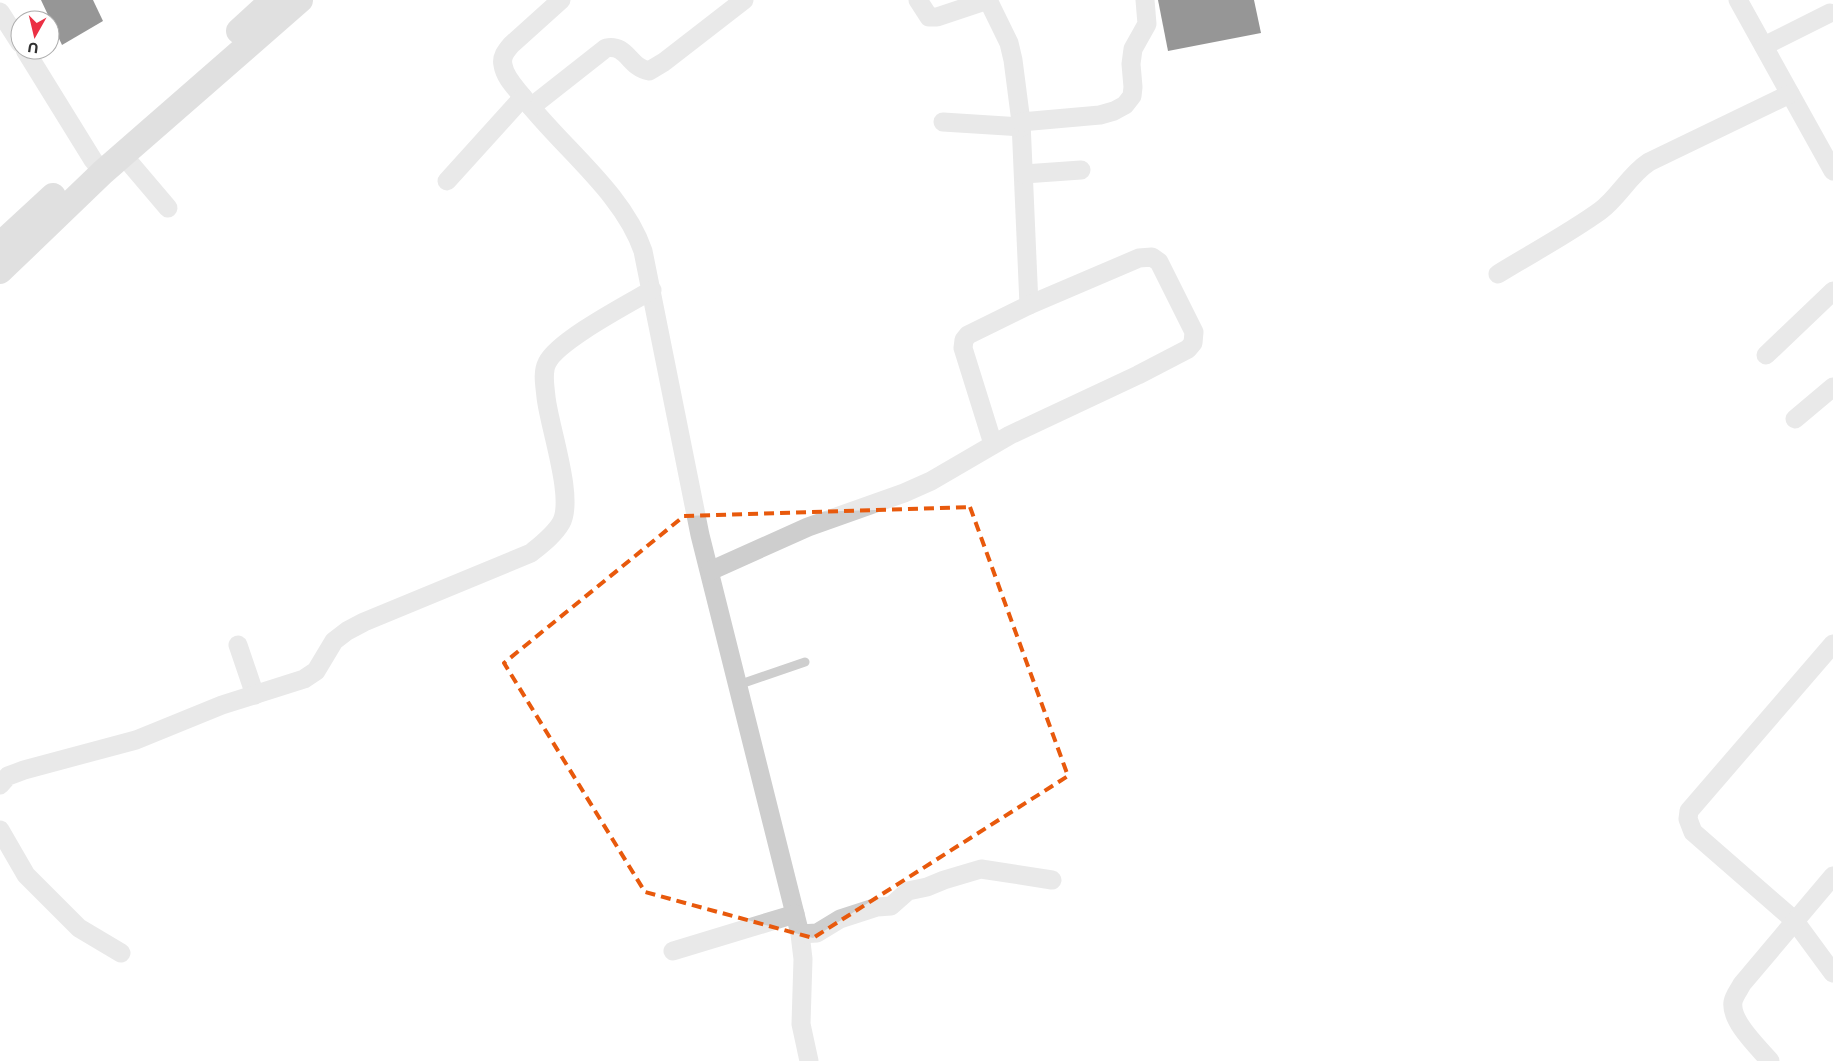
<svg xmlns="http://www.w3.org/2000/svg" width="1833" height="1061" font-family="Montserrat,sans-serif">
<style>
.building{fill:#181818}
.lines{fill:none;stroke-linecap:round;stroke-linejoin:round}
.lane{stroke:#cecece;stroke-width:9}
.street{stroke:#cecece;stroke-width:19}
.secondary{stroke:#bbb;stroke-width:26}
.marked{fill:none;stroke:#e8590c;stroke-width:4;stroke-dasharray:10 6;stroke-linejoin:round}
</style>
<rect width="100%" height="100%" fill="#fff"/>
<g class="building">
<path d="M41,0h52l10,21 -41,24z"/>
<path d="M1158,0h96l7,33 -93,18z"/>
</g>
<g class="lines">
<path class="lane" d="M738,685l67,-23"/>
<g class="street">
<path d="M561,0l-50,45c-5,6 -10,12 -8,20 2,13 13,23 20,32 38,50 100,95 120,154l57,284 100,399 3,25 -2,65 8,37"/>
<path d="M918,0l11,17h8l51,-17 21,43 4,17 8,62 8,183"/>
<path d="M1738,0l95,171"/>
<path d="M0,12l20,31"/>
<path d="M1764,46l66,-33"/>
<path d="M25,50l68,110 10,12"/>
<path d="M531,107l75,-59c22,-4 22,19 43,23l15,-9 80,-62"/>
<path d="M943,122l79,5"/>
<path d="M1021,122l79,-7 14,-4 11,-6 7,-9 1,-9 -2,-23 2,-15 14,-25 -2,-24"/>
<path d="M123,155l45,53"/>
<path d="M1024,174l57,-4"/>
<path d="M447,181l76,-84"/>
<path d="M1498,274c34,-21 70,-40 102,-63 19,-14 29,-36 49,-49l141,-68"/>
<path d="M1766,355l67,-64"/>
<path d="M1795,419l38,-32"/>
<path d="M710,571l98,-44 96,-34 27,-12 79,-46 128,-60 50,-26 5,-6 1,-11 -35,-70 -7,-5 -13,1 -110,47 -61,30 -4,5 -1,8 30,96"/>
<path d="M1833,644l-144,167 -1,8 5,13 101,88 39,53"/>
<path d="M238,645l17,50"/>
<path d="M0,785l8,-9 16,-6 112,-30 86,-35 82,-26 12,-8 18,-30 13,-10 17,-9 167,-69c11,-9 23,-18 30,-30 14,-24 -12,-97 -15,-126 -1,-11 -4,-24 1,-34 10,-22 81,-59 105,-73"/>
<path d="M0,830l26,45 53,53 42,25"/>
<path d="M800,934l17,-1 23,-14 37,-12 14,-1 17,-15 19,-4 17,-7 37,-11 71,11"/>
<path d="M673,951l122,-37"/>
<path d="M1770,1061c-12,-14 -40,-40 -37,-59 1,-6 6,-12 9,-18l91,-108"/>
</g>
<g class="secondary">
<path d="M239,31l34,-31"/>
<path d="M0,245l53,-49"/>
<path d="M0,271l103,-99 197,-172"/>
</g>
</g>
<path d="M0 0H1833V1061H0ZM970,507l98,269 -255,162 -168,-46 -141,-229 180,-147z" fill="#fff" fill-opacity=".55" fill-rule="evenodd"/>
<path class="marked" d="M970,507l98,269 -255,162 -168,-46 -141,-229 180,-147z"/>
<g transform="translate(35 35) rotate(188)"><circle r="24" fill="#ffffff" stroke="#adadad"/>
<path d="M0-4L9 19L0 12L-9 19Z" fill="#eb3044"/>
<text y="-8" font-size="14" font-weight="bold" text-anchor="middle" fill="#313131">U</text>
</g>
</svg>
